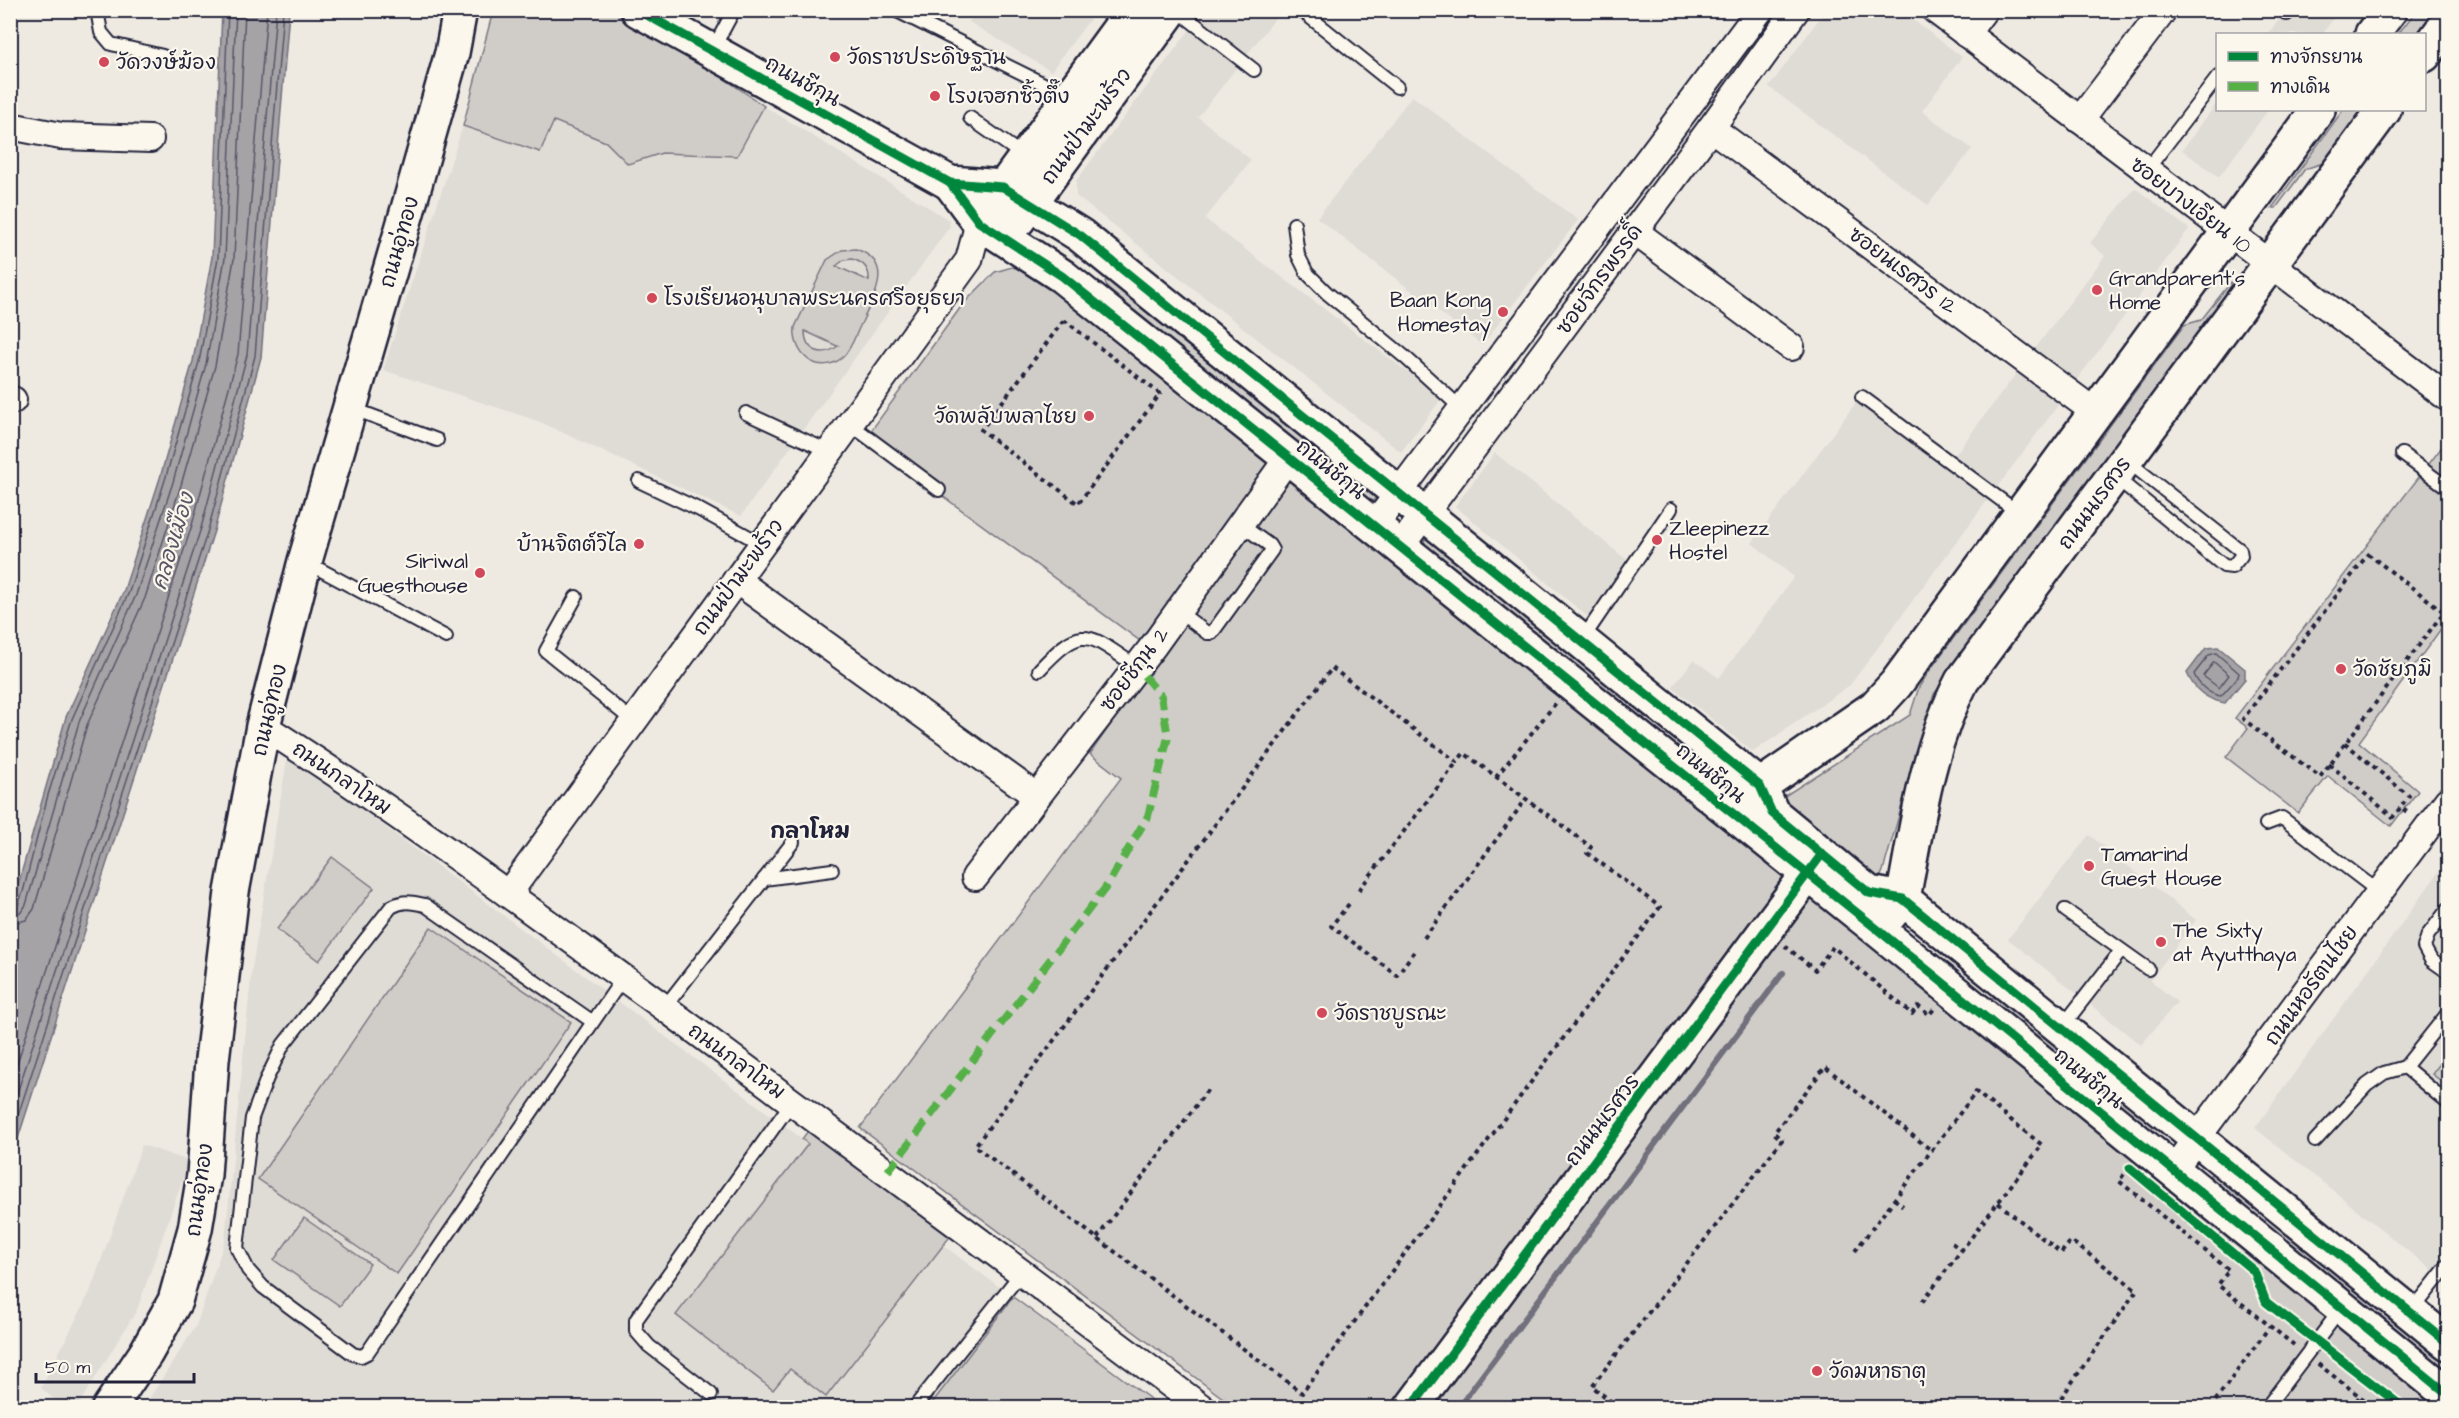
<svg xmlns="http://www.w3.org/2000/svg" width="2459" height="1418" font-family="'Architects Daughter','Playpen Sans Thai',sans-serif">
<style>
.built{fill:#dfdbd5}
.green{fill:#d0cdc9;stroke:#797882;stroke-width:1.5;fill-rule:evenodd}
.water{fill:#a6a3a7;stroke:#716f7c;stroke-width:1.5}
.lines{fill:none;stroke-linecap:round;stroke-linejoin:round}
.shore{stroke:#575666;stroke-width:1.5}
.stream{stroke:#716f7c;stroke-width:6}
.lane-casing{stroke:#22223b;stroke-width:16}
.street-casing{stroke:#22223b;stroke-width:30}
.secondary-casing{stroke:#22223b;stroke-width:38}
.path{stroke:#22223b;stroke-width:4;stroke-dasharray:4.5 4.5;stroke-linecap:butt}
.lane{stroke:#fbf7ec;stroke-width:12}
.street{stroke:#fbf7ec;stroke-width:26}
.secondary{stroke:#fbf7ec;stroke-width:33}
.quiet{stroke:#55b146;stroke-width:8;stroke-dasharray:15 8;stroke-linecap:butt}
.cycleway-casing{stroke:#fbf7ec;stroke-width:13}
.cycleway{stroke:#00873e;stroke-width:9}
.poi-dot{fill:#d1495b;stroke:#fbf7ec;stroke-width:2}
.labels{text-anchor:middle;stroke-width:4.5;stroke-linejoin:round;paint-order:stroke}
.poi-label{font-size:21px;fill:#22223b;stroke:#fbf7ec;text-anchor:start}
.street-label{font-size:21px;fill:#22223b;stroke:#fbf7ec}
.water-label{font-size:22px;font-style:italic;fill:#575666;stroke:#fbf7ec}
.neighbourhood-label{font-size:22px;font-weight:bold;fill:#22223b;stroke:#fbf7ec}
</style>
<rect width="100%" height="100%" fill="#eeeae2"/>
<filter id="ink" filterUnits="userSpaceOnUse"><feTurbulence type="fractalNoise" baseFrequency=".0167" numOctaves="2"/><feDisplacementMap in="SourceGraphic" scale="12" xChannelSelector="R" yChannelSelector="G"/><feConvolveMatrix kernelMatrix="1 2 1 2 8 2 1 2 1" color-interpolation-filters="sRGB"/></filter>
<g filter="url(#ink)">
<g class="built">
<path d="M978,10h118v1l-45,60 -82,-49z"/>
<path d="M1204,11h77l-83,106 53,43 -46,59 237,179 -41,54 -325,-256v-15z"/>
<path d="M1825,11h76l61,46 -40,54 50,38 -44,56 -159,-118z"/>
<path d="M2286,11h53l-17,23h-54z"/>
<path d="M1412,96l166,124 -96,125 -165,-127z"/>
<path d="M2217,103l1,7h50l-49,67 -37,-27z"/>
<path d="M764,106l185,114 1,6 -209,290 -203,-95 -155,-51 80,-244 77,26 13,-31 53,21 22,22 34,-11 75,3z"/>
<path d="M2135,188l54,41 -339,456 -97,67 -81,-65 22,-27 25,18 75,-101 -42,-34 111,-150 88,67 154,-204 -15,-13z"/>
<path d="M1495,453l133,108 -40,56 -133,-111z"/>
<path d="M288,754l513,384 9,-10 134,118 217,161 -1018,1 53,-82 29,-86 27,-272z"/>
<path d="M2089,835l107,85 -46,60 27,22 -36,43 -133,-106z"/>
<path d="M2448,859v424l-193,-155z"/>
<path d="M142,1145l47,16 -52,149 -60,97h-14l-22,-19 49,-96z"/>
</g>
<g class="green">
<path d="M493,11h120l93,55 58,40 -27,50 -75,-3 -34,11 -22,-22 -52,-21 -14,31 -77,-26z"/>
<path d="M2416,11h19l-18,23h-19z"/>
<path d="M2343,110h19l-39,53 -18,6 -29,39h-4z"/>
<path d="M856,249c40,14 18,47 6,73 -6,11 -10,27 -20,36 -25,19 -50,-5 -47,-31l32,-67 15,-10zM852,259c11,3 18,10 17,22l-33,-15 8,-6zM805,331l32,15h1c-16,12 -33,5 -33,-15z"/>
<path d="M1012,267l23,6 1410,1134h-1210l-375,-279 261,-350 -31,-24 69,-99 -294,-216 98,-135 32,-32z"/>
<path d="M1111,278l266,216v4l-5,3 -4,-1 -261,-212 -2,-7z"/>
<path d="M2231,282l2,3 -299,409 -51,177 -3,7 -6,2 -92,-76 1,-7 127,-82 9,-28 11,-17 254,-345 17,-5z"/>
<path d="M2448,439v180l-89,123 59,49 -27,35 -63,-50 -30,37 -72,-56 22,-29 -13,-10z"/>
<path d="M1430,536l210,169 5,15 75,61v3l-294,-237 -2,-7z"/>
<path d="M332,857l42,31 -55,73 -42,-32z"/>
<path d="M431,927l140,95 -174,252 -139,-95z"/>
<path d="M1910,935l77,62 16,2 151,124v4l-6,3z"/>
<path d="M2448,1053v33l-16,-12z"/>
<path d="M810,1128l142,106 -126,163 -36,-28 -17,21 -97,-75 132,-171 -6,-5z"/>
<path d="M2215,1172l233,188v15l-239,-195v-4z"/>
<path d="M304,1218l66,46 -30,42 -66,-46z"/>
<path d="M1013,1297l148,110h-232z"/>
</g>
<g class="water">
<path d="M222,11h67l-28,346 -47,174 -203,629v-251l55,-192 58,-127 36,-112 33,-117 19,-104z"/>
<path d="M2218,647l27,22v10l-20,24c-18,-3 -31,-13 -38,-30l19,-25z"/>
</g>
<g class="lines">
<g class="shore">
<path d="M2216,653l23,20 -1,4 -17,19c-11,-1 -23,-11 -27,-22l15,-19z"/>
<path d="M2214,662l15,13 -10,13 -16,-12z"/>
<path d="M10,907l8,-2 5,-13 25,-97 24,-76 57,-127 36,-112 34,-118 19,-104 10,-248"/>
<path d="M10,915l11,-3 5,-7 53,-183 57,-127 37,-113 33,-118 19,-106 11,-248"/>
<path d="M10,924l16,-4 8,-11 53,-184 58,-127 36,-113 34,-119 19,-107 11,-249"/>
<path d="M10,1085l182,-560 46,-171 29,-344"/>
<path d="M10,1115l191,-587 46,-173 29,-345"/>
<path d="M10,1140l198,-610 47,-174 28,-346"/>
</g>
<path class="stream" d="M1458,1408l325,-435"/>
<defs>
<g id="lane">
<path d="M97,10l4,22 10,12 52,12"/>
<path d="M895,10l173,86"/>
<path d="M1177,10l77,60"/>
<path d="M1301,10l96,77"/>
<path d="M2283,10l4,4"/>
<path d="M713,49l21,-39"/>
<path d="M970,118l54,38"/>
<path d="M2146,171l72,-94"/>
<path d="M1294,224l4,31 9,18 20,20 79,65 56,51"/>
<path d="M1862,397l158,117"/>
<path d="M351,408l86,32"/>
<path d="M746,413l84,39"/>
<path d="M850,424l89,66"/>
<path d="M2402,454l46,34"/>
<path d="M2114,476l110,90 8,1 9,-11 -1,-6 -114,-90"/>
<path d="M639,481l59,28 64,35"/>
<path d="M306,562l140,75"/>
<path d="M576,597l-30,54 87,70"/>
<path d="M1178,611l29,22h5l60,-83 -3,-5 -29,-21"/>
<path d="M1582,640l89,-131"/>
<path d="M1039,670c45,-48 48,-36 97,-4"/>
<path d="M2266,824l16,-6 97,74"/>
<path d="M764,879l68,-9"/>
<path d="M2448,909l-20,26 -4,12 7,13 17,12"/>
<path d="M2065,910l83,59"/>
<path d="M664,1008l129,-166"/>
<path d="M2448,1013l-43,54 43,36"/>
<path d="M593,1022l-168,-117c-13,-3 -22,-5 -34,2l-108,138 -16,33 -15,40 -15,130 11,22 15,17 90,67 8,2 6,-3 256,-375"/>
<path d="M2062,1027l59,-76"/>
<path d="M2315,1141l52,-56 17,-12 21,-6"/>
<path d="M2412,1311l36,-46"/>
<path d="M711,1394l-62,-48 -13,-15v-11l156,-218"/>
<path d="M914,1408l108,-136"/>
<path d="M2266,1408l75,-99"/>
</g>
<g id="street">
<path d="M1935,10l513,388"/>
<path d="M1966,34l18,-24"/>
<path d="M2080,120l83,-109"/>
<path d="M10,126l51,10 89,3"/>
<path d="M1711,128l384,284"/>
<path d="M1634,231l157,116"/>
<path d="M10,399l3,1"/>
<path d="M1374,526l386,-516"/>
<path d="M1400,547l311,-419 85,-118"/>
<path d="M736,580l300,216"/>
<path d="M263,726c140,89 272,188 406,285 178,131 356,264 533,397"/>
<path d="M975,877l179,-232 134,-187"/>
<path d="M508,894l461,-634 10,-38"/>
<path d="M2173,1170l275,-370"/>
</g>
<g id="secondary">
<path d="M638,10l312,173 53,4 77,48 680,551 12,27 97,80 34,6 545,444"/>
<path d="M2372,34l18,-24"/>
<path d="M2424,55l24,-33"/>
<path d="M950,183l29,39 83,54 815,653 571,465"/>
<path d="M990,206l143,-196"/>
<path d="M1018,220l153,-210"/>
<path d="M1746,803l14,-17 115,-79 21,-23 422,-574"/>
<path d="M1888,917l15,-18c14,-74 24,-151 59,-218l422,-571"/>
<path d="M109,1408l37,-55 29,-52 20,-72 9,-54 8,-115 20,-168 31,-166 42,-165 103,-352 44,-156 8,-43"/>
<path d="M1411,1408l411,-553"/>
</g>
</defs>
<use href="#lane" class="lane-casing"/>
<use href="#street" class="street-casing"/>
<use href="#secondary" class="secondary-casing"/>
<g class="path">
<path d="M1064,320l96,74 -82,110 -97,-74z"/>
<path d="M2368,554l76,58 -124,165 -77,-58z"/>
<path d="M1332,668l125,94 7,-9 127,94 -4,6 73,54 -358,486 -327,-247z"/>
<path d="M2345,743l64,53 -8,11"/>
<path d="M2329,764l64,53 8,-10 9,8"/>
<path d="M1496,777l60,-74"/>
<path d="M1359,890l98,-128"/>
<path d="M1349,904l-18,22 66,49 17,-23"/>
<path d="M1424,938l102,-139"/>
<path d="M1785,946l30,24 18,-23 79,67 6,-8 11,9 5,-6"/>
<path d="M2129,1167l-10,14 110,89 -11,15 76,60"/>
<path d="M1894,1199l9,7"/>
<path d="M1998,1203l63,50 10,-12 66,49 -83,118"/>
<path d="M1097,1238l112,-150"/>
<path d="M1952,1243l9,7"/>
<path d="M1855,1251l121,-159 66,53 -120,157"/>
<path d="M2318,1364l57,44"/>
<path d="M1619,1408l-27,-22 190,-246 -8,-7 51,-66 106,83"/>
<path d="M2210,1408l60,-82"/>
<path d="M2351,1408l9,-12"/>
</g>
<use href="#lane" class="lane"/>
<use href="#street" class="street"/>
<use href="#secondary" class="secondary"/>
<path class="quiet" d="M888,1171l218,-284 42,-71 20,-79 -7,-41 -25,-30"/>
<defs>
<g id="cycleway">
<path d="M638,10l312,173 53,4 77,48 680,551 12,27 97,80 34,6 545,444"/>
<path d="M950,183l29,39 83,54 815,653 571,465"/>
<path d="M2130,1168l124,103 12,31 138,106"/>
<path d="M1411,1408l411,-554"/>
</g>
</defs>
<use href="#cycleway" class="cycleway-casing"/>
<use href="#cycleway" class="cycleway"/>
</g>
</g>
<g class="poi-dot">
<circle cx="835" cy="57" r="6"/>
<circle cx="104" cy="62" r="6"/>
<circle cx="935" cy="96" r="6"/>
<circle cx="2097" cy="290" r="6"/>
<circle cx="652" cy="298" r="6"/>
<circle cx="1503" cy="312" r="6"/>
<circle cx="1089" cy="416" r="6"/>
<circle cx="1657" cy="540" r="6"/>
<circle cx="639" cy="544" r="6"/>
<circle cx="480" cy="573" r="6"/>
<circle cx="2341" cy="669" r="6"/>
<circle cx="2089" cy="866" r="6"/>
<circle cx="2161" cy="942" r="6"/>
<circle cx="1322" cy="1013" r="6"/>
<circle cx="1817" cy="1371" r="6"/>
</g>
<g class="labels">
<g class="poi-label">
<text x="847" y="64">วัดราชประดิษฐาน</text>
<text x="116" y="69">วัดวงษ์ฆ้อง</text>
<text x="947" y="103">โรงเจฮกซิ้วตึ๊ง</text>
<text x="2109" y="285">Grandparent's<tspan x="2109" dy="24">Home</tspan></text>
<text x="664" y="305">โรงเรียนอนุบาลพระนครศรีอยุธยา</text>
<text x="1491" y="307" text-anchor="end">Baan Kong<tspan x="1491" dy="24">Homestay</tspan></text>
<text x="1077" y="423" text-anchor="end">วัดพลับพลาไชย</text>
<text x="1669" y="535">Zleepinezz<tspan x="1669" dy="24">Hostel</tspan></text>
<text x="627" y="551" text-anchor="end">บ้านจิตต์วิไล</text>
<text x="468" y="568" text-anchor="end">Siriwal<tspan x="468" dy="24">Guesthouse</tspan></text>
<text x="2353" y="676">วัดชัยภูมิ</text>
<text x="2101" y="861">Tamarind<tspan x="2101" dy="24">Guest House</tspan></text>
<text x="2173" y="937">The Sixty<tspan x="2173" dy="24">at Ayutthaya</tspan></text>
<text x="1334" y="1020">วัดราชบูรณะ</text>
<text x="1829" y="1378">วัดมหาธาตุ</text>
</g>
<g class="street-label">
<text transform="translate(803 81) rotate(29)" y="7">ถนนชีกุน</text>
<text transform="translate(1086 126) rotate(-54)" y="7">ถนนป่ามะพร้าว</text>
<text transform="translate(2191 205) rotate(37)" y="7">ซอยบางเอียน 10</text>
<text transform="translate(399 242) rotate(-74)" y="7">ถนนอู่ทอง</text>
<text transform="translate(1903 270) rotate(37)" y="7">ซอยนเรศวร 12</text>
<text transform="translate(1599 279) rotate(-54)" y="7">ซอยจักรพรรดิ์</text>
<text transform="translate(1331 469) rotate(39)" y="7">ถนนชีกุน</text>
<text transform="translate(2094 503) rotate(-54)" y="7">ถนนนเรศวร</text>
<text transform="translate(738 577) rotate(-54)" y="7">ถนนป่ามะพร้าว</text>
<text transform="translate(1134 669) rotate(-53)" y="7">ซอยชีกุน 2</text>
<text transform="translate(269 710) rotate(-77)" y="7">ถนนอู่ทอง</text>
<text transform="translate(1711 773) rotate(39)" y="7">ถนนชีกุน</text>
<text transform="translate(342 778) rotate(34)" y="7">ถนนกลาโหม</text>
<text transform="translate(2311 985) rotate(-54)" y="7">ถนนหอรัตนไชย</text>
<text transform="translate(737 1061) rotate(36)" y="7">ถนนกลาโหม</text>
<text transform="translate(2089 1078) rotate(39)" y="7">ถนนชีกุน</text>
<text transform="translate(1602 1120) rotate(-53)" y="7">ถนนนเรศวร</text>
<text transform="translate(199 1190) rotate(-82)" y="7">ถนนอู่ทอง</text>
</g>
<g class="water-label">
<text transform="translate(172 541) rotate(-73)" y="8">คลองเมือง</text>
</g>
<g class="neighbourhood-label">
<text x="810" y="838">กลาโหม</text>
</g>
</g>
<rect width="2459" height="1418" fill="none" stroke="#fbf7ec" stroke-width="36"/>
<rect x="18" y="18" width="2423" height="1382" fill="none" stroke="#22223b" stroke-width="2" filter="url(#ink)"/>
<rect x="2216" y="33" width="210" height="78" fill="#fbf7ec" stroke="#a4a2a5" stroke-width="1.5"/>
<rect x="2228" y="52" width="30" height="9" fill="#00873e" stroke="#a4a2a5" stroke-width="1.5"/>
<text x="2270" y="63" font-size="18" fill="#22223b">ทางจักรยาน</text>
<rect x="2228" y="82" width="30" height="9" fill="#55b146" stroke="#a4a2a5" stroke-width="1.5"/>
<text x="2270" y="93" font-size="18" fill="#22223b">ทางเดิน</text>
<path d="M36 1373v9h158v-9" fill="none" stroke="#22223b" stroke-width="3"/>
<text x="45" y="1373" font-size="18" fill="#22223b" stroke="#fbf7ec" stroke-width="4.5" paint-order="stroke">50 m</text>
</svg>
